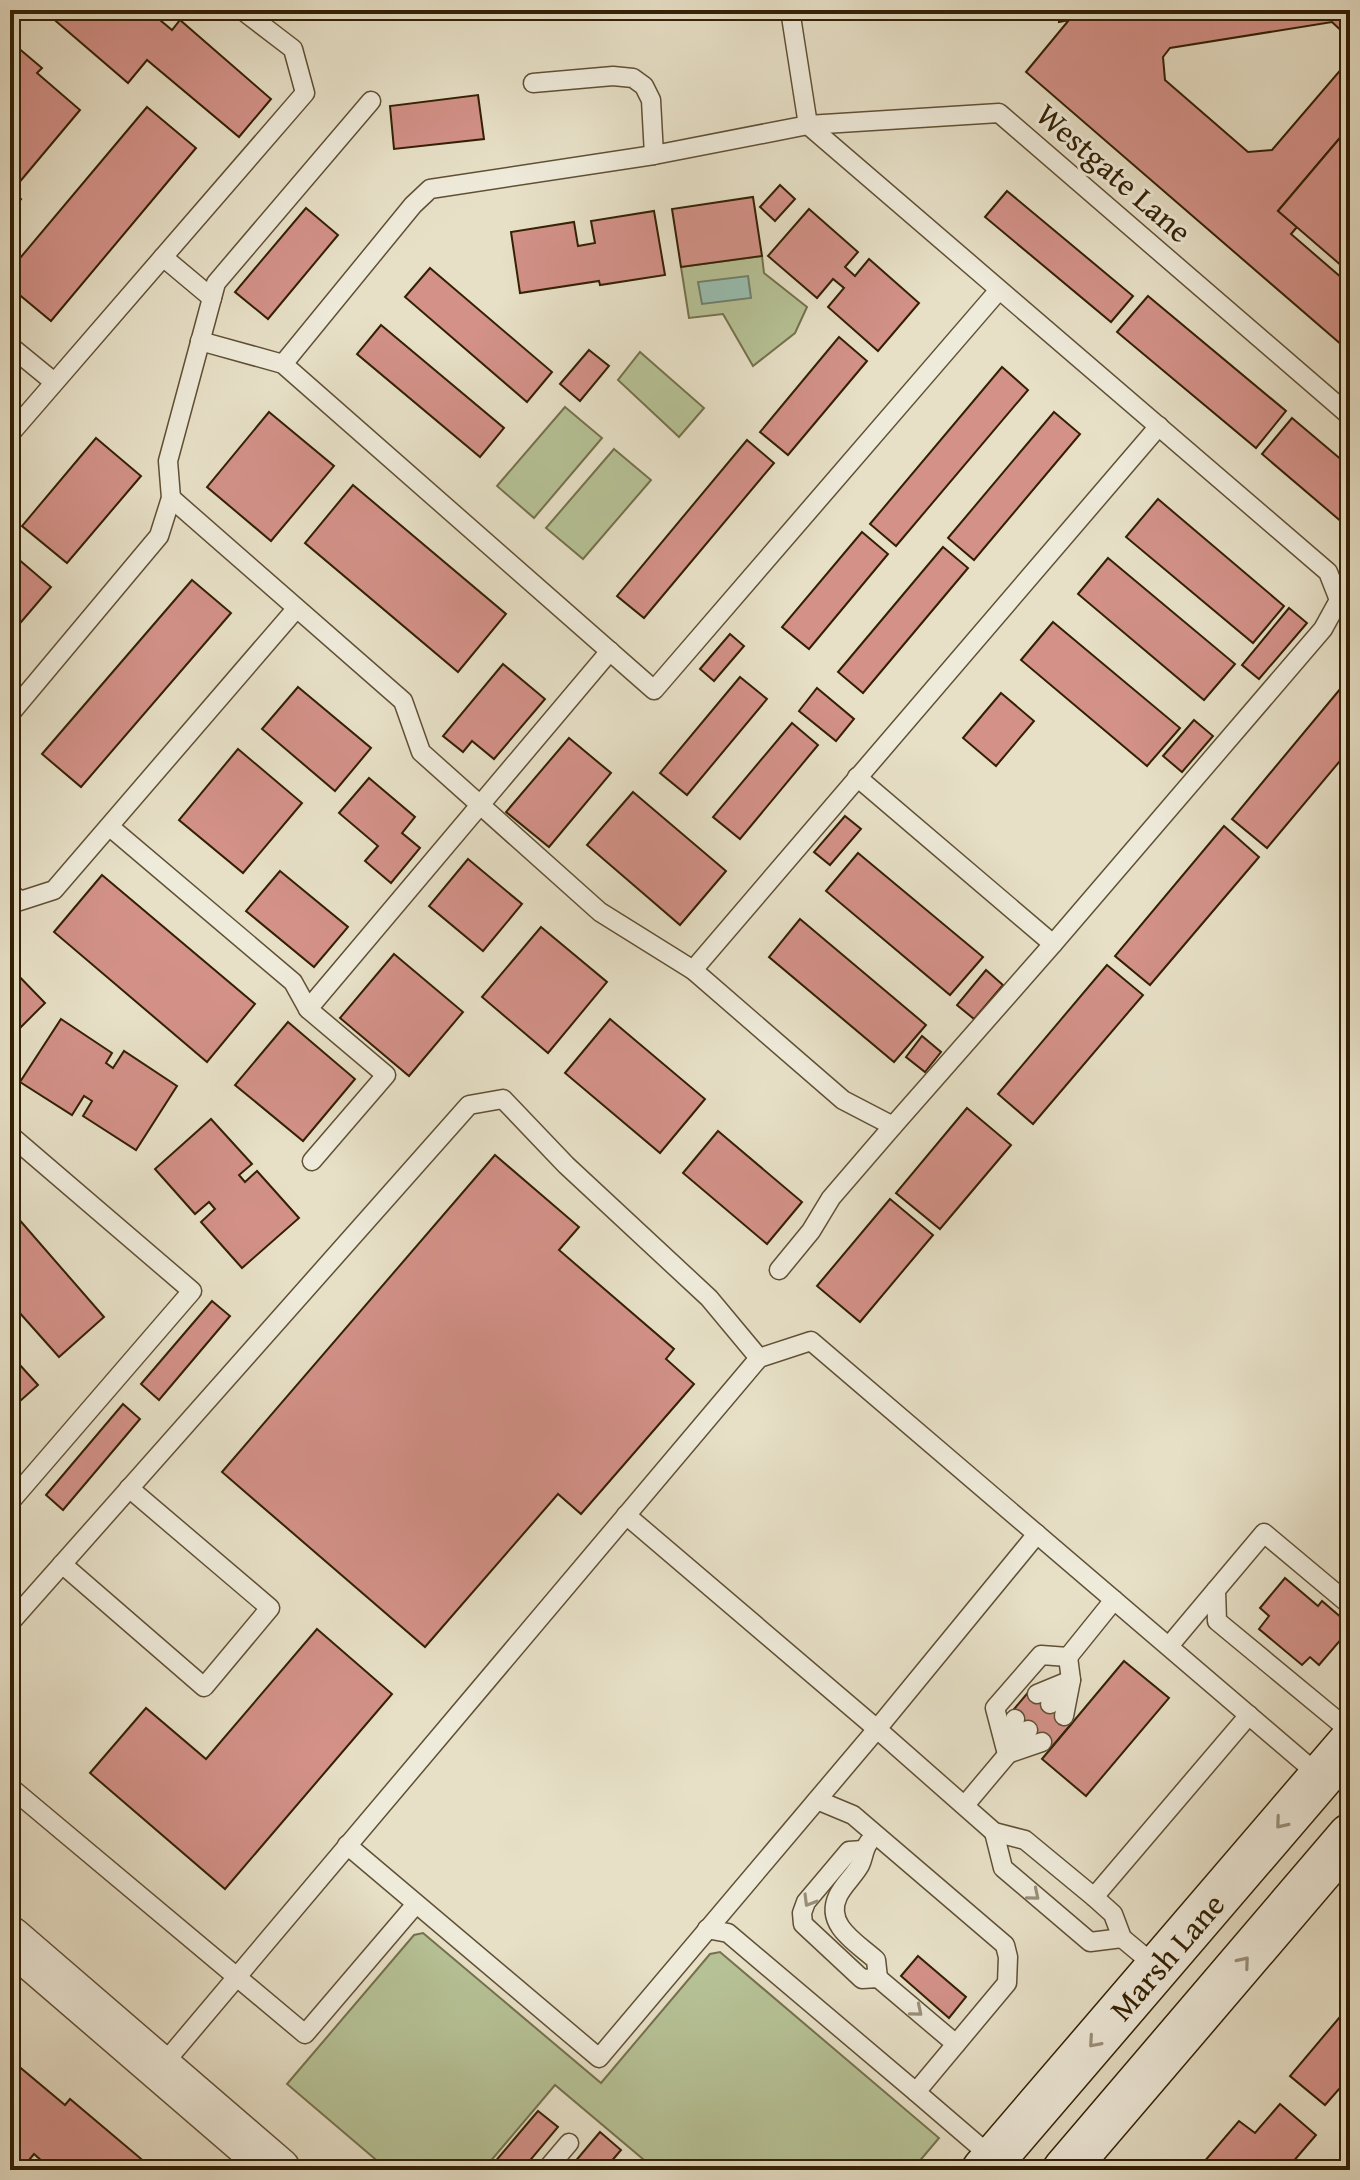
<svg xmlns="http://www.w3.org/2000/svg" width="1360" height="2180" font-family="'Gentium Book Plus',serif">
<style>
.green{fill:#b6c296;stroke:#74714c;stroke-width:2}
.water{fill:#98beb0;stroke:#707f6b;stroke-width:2}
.building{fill:#d39188;stroke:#332003;stroke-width:2;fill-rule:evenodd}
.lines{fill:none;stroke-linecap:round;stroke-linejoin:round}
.service-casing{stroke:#605034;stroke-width:21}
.tertiary-casing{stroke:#605034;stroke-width:47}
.secondary-casing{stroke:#332003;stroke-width:47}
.service{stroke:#efebdb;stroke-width:18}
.tertiary{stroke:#efebdb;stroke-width:44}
.secondary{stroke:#efebdb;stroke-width:44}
.oneway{stroke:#9a907a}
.labels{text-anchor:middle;stroke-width:6;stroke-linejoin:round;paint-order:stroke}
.street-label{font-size:32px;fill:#332003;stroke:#efebdb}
</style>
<rect width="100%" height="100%" fill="#e7e0c7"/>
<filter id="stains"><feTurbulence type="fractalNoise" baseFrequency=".0025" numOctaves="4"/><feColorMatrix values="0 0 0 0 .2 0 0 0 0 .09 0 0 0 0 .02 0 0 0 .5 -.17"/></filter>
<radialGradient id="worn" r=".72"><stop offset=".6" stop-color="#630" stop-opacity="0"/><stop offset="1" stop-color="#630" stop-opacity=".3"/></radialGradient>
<g class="green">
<path d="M762,256l2,17 43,34 -12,26 -42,33 -30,-52 -34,4 -8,-51z"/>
<path d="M640,352l64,56 -25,29 -61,-57z"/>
<path d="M565,407l37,31 -68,80 -37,-32z"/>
<path d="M614,449l37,31 -68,79 -37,-31z"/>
<path d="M423,1933l178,150 109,-129 10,-2 219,186 -27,32h-256l-101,-85 -72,85h-95l-101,-86 127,-149z"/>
</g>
<path class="water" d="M748,276l3,22 -49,6 -4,-22z"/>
<g class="building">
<path d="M43,10h105l24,20 8,-10 91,79 -32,38 -92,-77 -19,23z"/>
<path d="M1057,10h293v116l-72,85 19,16 -6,7 59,51v67l-324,-280 43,-52 -10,2zM1332,22l16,15 2,22 -78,91 -24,2 -83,-72 -2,-23 7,-9z"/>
<path d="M10,41l32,27 -5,5 43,37 -68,81 9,8 -11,14z"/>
<path d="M478,95l6,44 -90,10 -4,-43z"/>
<path d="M147,107l49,41 -145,173 -41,-34v-17z"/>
<path d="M1350,126v147l-72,-62z"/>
<path d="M780,185l15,14 -20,22 -15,-14z"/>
<path d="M1007,191l126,105 -22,26 -126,-105z"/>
<path d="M753,197l9,59 -81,11 -9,-58z"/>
<path d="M306,208l32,27 -70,84 -33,-27z"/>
<path d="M809,209l49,43 -13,15 10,9 14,-17 50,44 -41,48 -50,-44 16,-19 -11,-9 -16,19 -49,-42z"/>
<path d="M654,211l11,64 -65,10 -1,-4 -79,12 -9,-61 63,-10 4,24 17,-3 -4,-22z"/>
<path d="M430,268l122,104 -25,30 -122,-105z"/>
<path d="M1148,296l138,115 -30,37 -139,-116z"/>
<path d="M381,325l123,103 -24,29 -123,-103z"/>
<path d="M839,337l28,24 -79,94 -28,-23z"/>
<path d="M589,350l20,16 -29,35 -20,-17z"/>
<path d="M1002,367l26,23 -132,156 -26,-22z"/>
<path d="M269,412l65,54 -63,75 -64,-54z"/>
<path d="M1054,412l26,22 -106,126 -26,-22z"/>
<path d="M1292,418l58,49v62l-88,-75z"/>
<path d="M96,438l45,38 -74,87 -45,-37z"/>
<path d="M747,440l27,23 -130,155 -27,-22z"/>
<path d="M353,485l153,129 -48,58 -153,-129z"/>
<path d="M1158,499l126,107 -31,37 -127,-106z"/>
<path d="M862,532l26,22 -79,95 -27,-22z"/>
<path d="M943,547l25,21 -105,125 -25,-21z"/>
<path d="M10,552l41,35 -41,48z"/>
<path d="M1108,558l127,106 -31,36 -126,-106z"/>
<path d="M192,580l39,33 -150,174 -39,-33z"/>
<path d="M1289,608l18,15 -48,56 -17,-14z"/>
<path d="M1053,622l127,106 -33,38 -126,-106z"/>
<path d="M730,634l14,12 -30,35 -14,-12z"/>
<path d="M503,664l42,35 -51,60 -22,-18 -9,11 -20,-16z"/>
<path d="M740,677l27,22 -80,96 -27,-22z"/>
<path d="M298,687l73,61 -36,43 -73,-62z"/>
<path d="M817,688l37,31 -18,22 -37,-30z"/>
<path d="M1341,688l9,7v54l-83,99 -35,-29z"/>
<path d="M1001,693l33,28 -38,45 -33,-28z"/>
<path d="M1194,720l19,16 -31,36 -19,-16z"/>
<path d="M792,723l26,22 -78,94 -27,-22z"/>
<path d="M569,738l42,35 -62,74 -43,-35z"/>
<path d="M238,749l64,54 -59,70 -64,-53z"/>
<path d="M369,778l46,39 -13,16 18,15 -29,35 -26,-22 13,-15 -39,-33z"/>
<path d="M633,792l93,79 -46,54 -93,-80z"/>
<path d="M845,816l16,13 -31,36 -16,-13z"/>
<path d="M1224,826l35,31 -109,128 -35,-29z"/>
<path d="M858,853l125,104 -33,38 -124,-104z"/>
<path d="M468,859l54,45 -39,47 -54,-45z"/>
<path d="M280,871l68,56 -34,40 -68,-56z"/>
<path d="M102,875l153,129 -48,58 -153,-130z"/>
<path d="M800,919l126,106 -32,37 -125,-105z"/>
<path d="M541,927l66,55 -59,71 -66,-56z"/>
<path d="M394,954l69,58 -54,64 -69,-58z"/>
<path d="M1107,965l36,30 -110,129 -35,-30z"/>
<path d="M10,967l35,36 -35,35z"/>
<path d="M986,970l17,15 -29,34 -17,-14z"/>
<path d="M61,1019l51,34 -6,10 7,5 11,-17 53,35 -41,64 -53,-34 9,-15 -8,-5 -12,19 -52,-33z"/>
<path d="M610,1019l95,80 -45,54 -95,-80z"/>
<path d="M288,1022l67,57 -52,62 -68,-56z"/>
<path d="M922,1036l19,16 -16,20 -19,-15z"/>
<path d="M967,1108l44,37 -71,84 -44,-36z"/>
<path d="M211,1119l41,45 -13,11 6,7 12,-11 42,47 -57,50 -41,-46 14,-13 -6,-7 -14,12 -40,-45z"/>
<path d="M718,1131l84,71 -35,42 -84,-71z"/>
<path d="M495,1155l84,72 -20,23 115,99 -8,10 28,25 -113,130 -23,-20 -133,153 -203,-175z"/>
<path d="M890,1199l43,36 -73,87 -43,-36z"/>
<path d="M10,1209l94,108 -45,40 -49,-55z"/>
<path d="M212,1301l18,15 -71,84 -18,-16z"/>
<path d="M10,1354l28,31 -28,25z"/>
<path d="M123,1404l17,15 -77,91 -17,-15z"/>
<path d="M1285,1578l33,28 4,-5 28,24v4l-31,36 -9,-8 -8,8 -43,-36 10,-13 -9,-8z"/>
<path d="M317,1629l75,65 -167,195 -135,-116 56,-65 60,51z"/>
<path d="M1124,1661l45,37 -83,98 -44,-37z"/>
<path d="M1031,1689l41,34 -22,26 -41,-34z"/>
<path d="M918,1956l48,41 -17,21 -48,-42z"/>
<path d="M1350,2005v91l-11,-7 -14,16 -35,-29z"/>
<path d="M10,2059l55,46 5,-6 76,64 -6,7h-88l-18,-16 -10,12 -14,-12z"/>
<path d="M1280,2104l36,31 -30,35h-89l42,-49 16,12z"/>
<path d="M538,2111l20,16 -36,43h-34z"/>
<path d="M600,2132l21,18 -17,20h-36z"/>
</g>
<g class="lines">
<defs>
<g id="service">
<path d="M790,10l18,115 191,-12 351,303"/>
<path d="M533,83l80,-7 20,2 11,8 7,14 3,55"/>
<path d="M163,257l49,41"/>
<path d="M200,341l83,23 371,326 345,-400"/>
<path d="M10,346l44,36"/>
<path d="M283,364l130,-159 17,-16 224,-34 154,-30 520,447 11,28 -16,29 -270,315 -160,182 -62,72 -20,33 -32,39"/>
<path d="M10,434l295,-341 -12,-44 -51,-39"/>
<path d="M171,498l232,203 18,51 179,160 93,58 150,130 50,26"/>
<path d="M10,714l149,-178 12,-38 -3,-37 48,-178 155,-182"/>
<path d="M857,777l196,167"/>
<path d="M110,827l183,155 15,27"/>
<path d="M10,892l10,9 34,-11 242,-281"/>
<path d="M693,970l466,-544"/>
<path d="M10,1135l182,156 -182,211"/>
<path d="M312,1161l74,-86 -78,-66 302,-358"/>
<path d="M626,1515l251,214 117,103 31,8 69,57 19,17 9,24 36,30"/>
<path d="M62,1564l142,123 66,-79 -141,-120"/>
<path d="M1350,1605l-86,-72 -48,57 1,31 133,110"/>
<path d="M10,1623l459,-518 34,-6 63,66 143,133 50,60"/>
<path d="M1169,1646l47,-56"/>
<path d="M1037,1694l34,-14"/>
<path d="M1050,1704l19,-22"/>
<path d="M1064,1716l7,-36 -3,-23"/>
<path d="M1008,1751l7,-32"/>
<path d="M1010,1753l32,-11"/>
<path d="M1007,1754l-12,-46 46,-53 27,2 46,-57"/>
<path d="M10,1787l295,247 111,-130"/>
<path d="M965,1805l63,-75"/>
<path d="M994,1832l9,36 87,74 32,-4"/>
<path d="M869,1842c-6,8 -5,15 -9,23 -6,11 -17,20 -22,31 -14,29 19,47 38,64l2,18"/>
<path d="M347,1845l252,213 278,-329 160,-195"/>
<path d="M863,1850l-14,1 -43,51 -4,11 1,11 59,55 16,-1 78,66"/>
<path d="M1094,1897l155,-182"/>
<path d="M707,1929l21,4 188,159 91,-109 1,-26 -3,-12 -152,-130 -36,-15"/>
<path d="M160,2068l599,-710 52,-17 510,436"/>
<path d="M916,2092l78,67"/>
<path d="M546,2170l23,-27"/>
</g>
<path id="tertiary" d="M10,1939l268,231"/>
<g id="secondary">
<path d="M984,2170l366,-427"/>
<path d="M1065,2170l285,-334"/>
</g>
</defs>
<use href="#service" class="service-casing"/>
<use href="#tertiary" class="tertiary-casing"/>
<use href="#secondary" class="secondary-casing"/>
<use href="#service" class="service"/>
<use href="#tertiary" class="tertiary"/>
<use href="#secondary" class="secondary"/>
</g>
<defs><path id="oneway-chevron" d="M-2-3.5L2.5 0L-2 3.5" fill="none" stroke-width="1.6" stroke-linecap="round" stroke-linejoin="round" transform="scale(2)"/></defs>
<g class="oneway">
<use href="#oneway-chevron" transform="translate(1281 1823) rotate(130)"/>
<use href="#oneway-chevron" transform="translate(1034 1895) rotate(40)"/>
<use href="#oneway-chevron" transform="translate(809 1901) rotate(121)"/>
<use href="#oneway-chevron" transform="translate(1244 1962) rotate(-50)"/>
<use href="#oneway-chevron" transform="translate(917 2011) rotate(40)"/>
<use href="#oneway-chevron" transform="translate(1094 2042) rotate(131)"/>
</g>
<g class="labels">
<g class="street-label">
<text transform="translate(1114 173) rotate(41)" y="11">Westgate Lane</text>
<text transform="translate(1167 1957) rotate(-49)" y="11">Marsh Lane</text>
</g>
</g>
<rect width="1360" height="2180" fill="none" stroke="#e7e0c7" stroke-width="40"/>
<rect x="12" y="12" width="1336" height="2156" fill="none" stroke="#332003" stroke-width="4"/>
<rect x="20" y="20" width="1320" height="2140" fill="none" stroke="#332003" stroke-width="2"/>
<rect width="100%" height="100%" filter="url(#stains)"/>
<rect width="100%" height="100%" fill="url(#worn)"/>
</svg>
